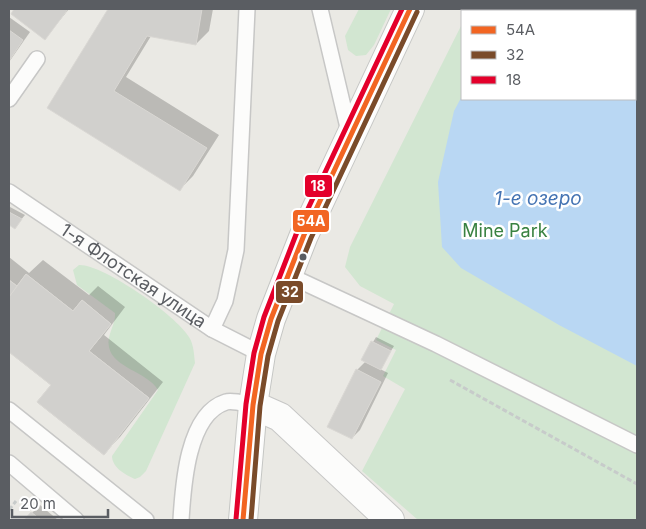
<svg xmlns="http://www.w3.org/2000/svg" width="646" height="529" font-family="Inter,sans-serif">
<style>
.green{fill:#d2e6d1}
.water{fill:#b9d7f3}
.shadow{fill:#0003}
.building{fill:#d1d0cd;stroke:#dad8d4}
.lines{fill:none;stroke-linecap:round;stroke-linejoin:round}
.lane-casing{stroke:#c7c7c6;stroke-width:18}
.street-casing{stroke:#c7c7c6;stroke-width:30}
.secondary-casing{stroke:#c5c6c4;stroke-width:30}
.path{stroke:#c7cbca;stroke-width:3;stroke-dasharray:5 2.5;stroke-linecap:butt}
.lane{stroke:#fcfcfb;stroke-width:15}
.street{stroke:#fcfcfb;stroke-width:28}
.secondary{stroke:#fcfcfb;stroke-width:28}
.bus-1-casing{stroke:#fff;stroke-width:9}
.bus-2-casing{stroke:#fff;stroke-width:9}
.bus-3-casing{stroke:#fff;stroke-width:9}
.bus-1{stroke:#f26522;stroke-width:5}
.bus-2{stroke:#7a4b2a;stroke-width:5}
.bus-3{stroke:#e4002b;stroke-width:5}
.bus-dot{fill:#5a5d62;stroke:#fff;stroke-width:2}
.labels{text-anchor:middle;stroke-width:5;stroke-linejoin:round;paint-order:stroke}
.park-label{font-size:18px;fill:#398241;stroke:#fff}
.street-label{font-size:18px;fill:#5a5d62;stroke:#fff}
.water-label{font-size:19px;font-style:italic;fill:#4574b3;stroke:#fff}
.line-badge{stroke:#fff;stroke-width:2}
.badge-label{font-size:14px;text-anchor:middle;font-weight:bold;fill:#fff}
</style>
<rect width="100%" height="100%" fill="#eae9e4"/>
<g class="green">
<path d="M359,9h32l-17,36 -8,10 -10,1 -8,-6 -3,-14z"/>
<path d="M470,9h167v511h-219l-56,-49 43,-82 -22,-13 13,-26 -20,-10 18,-36 -34,-18 -15,-19 5,-20 112,-223v75h173v-88h-166z"/>
<path d="M79,265c24,-1 98,51 110,72 5,8 5,18 6,26l-49,108 -6,6 -5,2c-10,-4 -23,-12 -23,-23l46,-66c-10,-18 -45,-22 -49,-43 -3,-12 7,-22 6,-34l-38,-28 -4,-15z"/>
</g>
<path class="water" d="M506,9h131v357l-78,-41 -98,-57 -19,-21 -4,-65 16,-71 8,-15v3h173v-88h-130z"/>
<g class="shadow">
<path d="M16,9h53l-24,29 -33,-24z"/>
<path d="M109,9h104l-4,22 -13,13 -45,-8 -25,41 93,58 -26,41 -13,13 -132,-82z"/>
<path d="M9,17l21,15 -21,30z"/>
<path d="M10,207l15,8 -10,12 -6,-4z"/>
<path d="M9,257l20,16 14,-13 46,35 9,-9 27,21 -21,28 59,47 -43,55 -16,16 -51,-69 -44,-34z"/>
<path d="M376,337l18,9 -14,23 8,4 -28,57 -8,8 5,-68 9,-9 -3,-2z"/>
<path d="M40,505l18,15h-33z"/>
</g>
<g class="building">
<path d="M14,9h54l-23,31 -34,-26z"/>
<path d="M108,9h94l-6,36 -49,-9 -33,55 93,57 -27,43 -133,-83z"/>
<path d="M9,30l14,10 -14,21z"/>
<path d="M9,212l13,7 -7,10 -6,-4z"/>
<path d="M26,274l47,37 9,-11 29,24 -22,27 60,47 -45,57 -67,-53 14,-17 -42,-33v-72l8,6z"/>
<path d="M26,274l47,37 9,-11 29,24 -22,27 60,47 -45,57 -67,-53 14,-17 -42,-33v-55z"/>
<path d="M9,280l8,6 -8,11z"/>
<path d="M371,341l20,10 -10,19 -20,-10z"/>
<path d="M356,369l25,13 -29,57 -25,-12z"/>
<path d="M31,512l10,8h-17z"/>
</g>
<g class="lines">
<defs>
<g id="lane">
<path d="M320,9l30,127"/>
<path d="M9,99l28,-40"/>
<path id="s1" d="M9,192l203,137 49,25"/>
<path d="M288,275l148,69 201,101"/>
<path d="M212,329l13,-28 11,-51 11,-241"/>
<path d="M9,410l137,110"/>
<path d="M9,463l67,57"/>
<path d="M181,520c2,-33 6,-106 45,-118 7,-2 20,2 27,3"/>
</g>
<path id="street" d="M253,405l27,12 110,103"/>
<path id="secondary" d="M243,520l10,-115 8,-51 10,-35 33,-84 106,-226"/>
</defs>
<use href="#lane" class="lane-casing"/>
<use href="#street" class="street-casing"/>
<use href="#secondary" class="secondary-casing"/>
<g class="path">
<path d="M450,380l187,104"/>
<path d="M9,510l7,-9"/>
</g>
<use href="#lane" class="lane"/>
<use href="#street" class="street"/>
<use href="#secondary" class="secondary"/>
<defs>
<path id="bus-1" d="M243,520l10,-115 8,-51 10,-35 33,-84 106,-226"/>
<path id="bus-2" d="M251,520l9,-114 8,-50 10,-35 33,-83 106,-226"/>
<path id="bus-3" d="M236,519l10,-115 8,-51 10,-36 33,-85 105,-223"/>
</defs>
<use href="#bus-1" class="bus-1-casing"/>
<use href="#bus-2" class="bus-2-casing"/>
<use href="#bus-3" class="bus-3-casing"/>
<use href="#bus-1" class="bus-1"/>
<use href="#bus-2" class="bus-2"/>
<use href="#bus-3" class="bus-3"/>
</g>
<circle class="bus-dot" cx="303" cy="257" r="4.5"/>
<g class="labels">
<g class="park-label">
<text x="505" y="237">Mine Park</text>
</g>
<g class="street-label">
<text dy="6" stroke="none"><textPath href="#s1" startOffset="150">1-я Флотская улица</textPath></text>
</g>
<g class="water-label">
<text x="538" y="205">1-е озеро</text>
</g>
</g>
<g class="line-badge">
<rect x="304" y="174" width="29" height="24" rx="5" fill="#e4002b"/>
<rect x="292" y="209" width="38" height="24" rx="5" fill="#f26522"/>
<rect x="275" y="280" width="29" height="24" rx="5" fill="#7a4b2a"/>
</g>
<g class="badge-label">
<text x="318" y="191">18</text>
<text x="311" y="226">54А</text>
<text x="290" y="297">32</text>
</g>
<rect width="646" height="529" fill="none" stroke="#5a5d62" stroke-width="20"/>
<rect x="461" y="10" width="175" height="90" fill="#ffffff" stroke="#bdbec0"/>
<rect x="471" y="26" width="25" height="8" fill="#f26522" stroke="#bdbec0"/>
<text x="506" y="35" font-size="15" fill="#5a5d62">54А</text>
<rect x="471" y="51" width="25" height="8" fill="#7a4b2a" stroke="#bdbec0"/>
<text x="506" y="60" font-size="15" fill="#5a5d62">32</text>
<rect x="471" y="76" width="25" height="8" fill="#e4002b" stroke="#bdbec0"/>
<text x="506" y="85" font-size="15" fill="#5a5d62">18</text>
<path d="M12 509v8h96v-8" fill="none" stroke="#5a5d62" stroke-width="2.5"/>
<text x="20" y="509" font-size="15" fill="#5a5d62" stroke="#ffffff" stroke-width="4" paint-order="stroke">20 m</text>
</svg>
